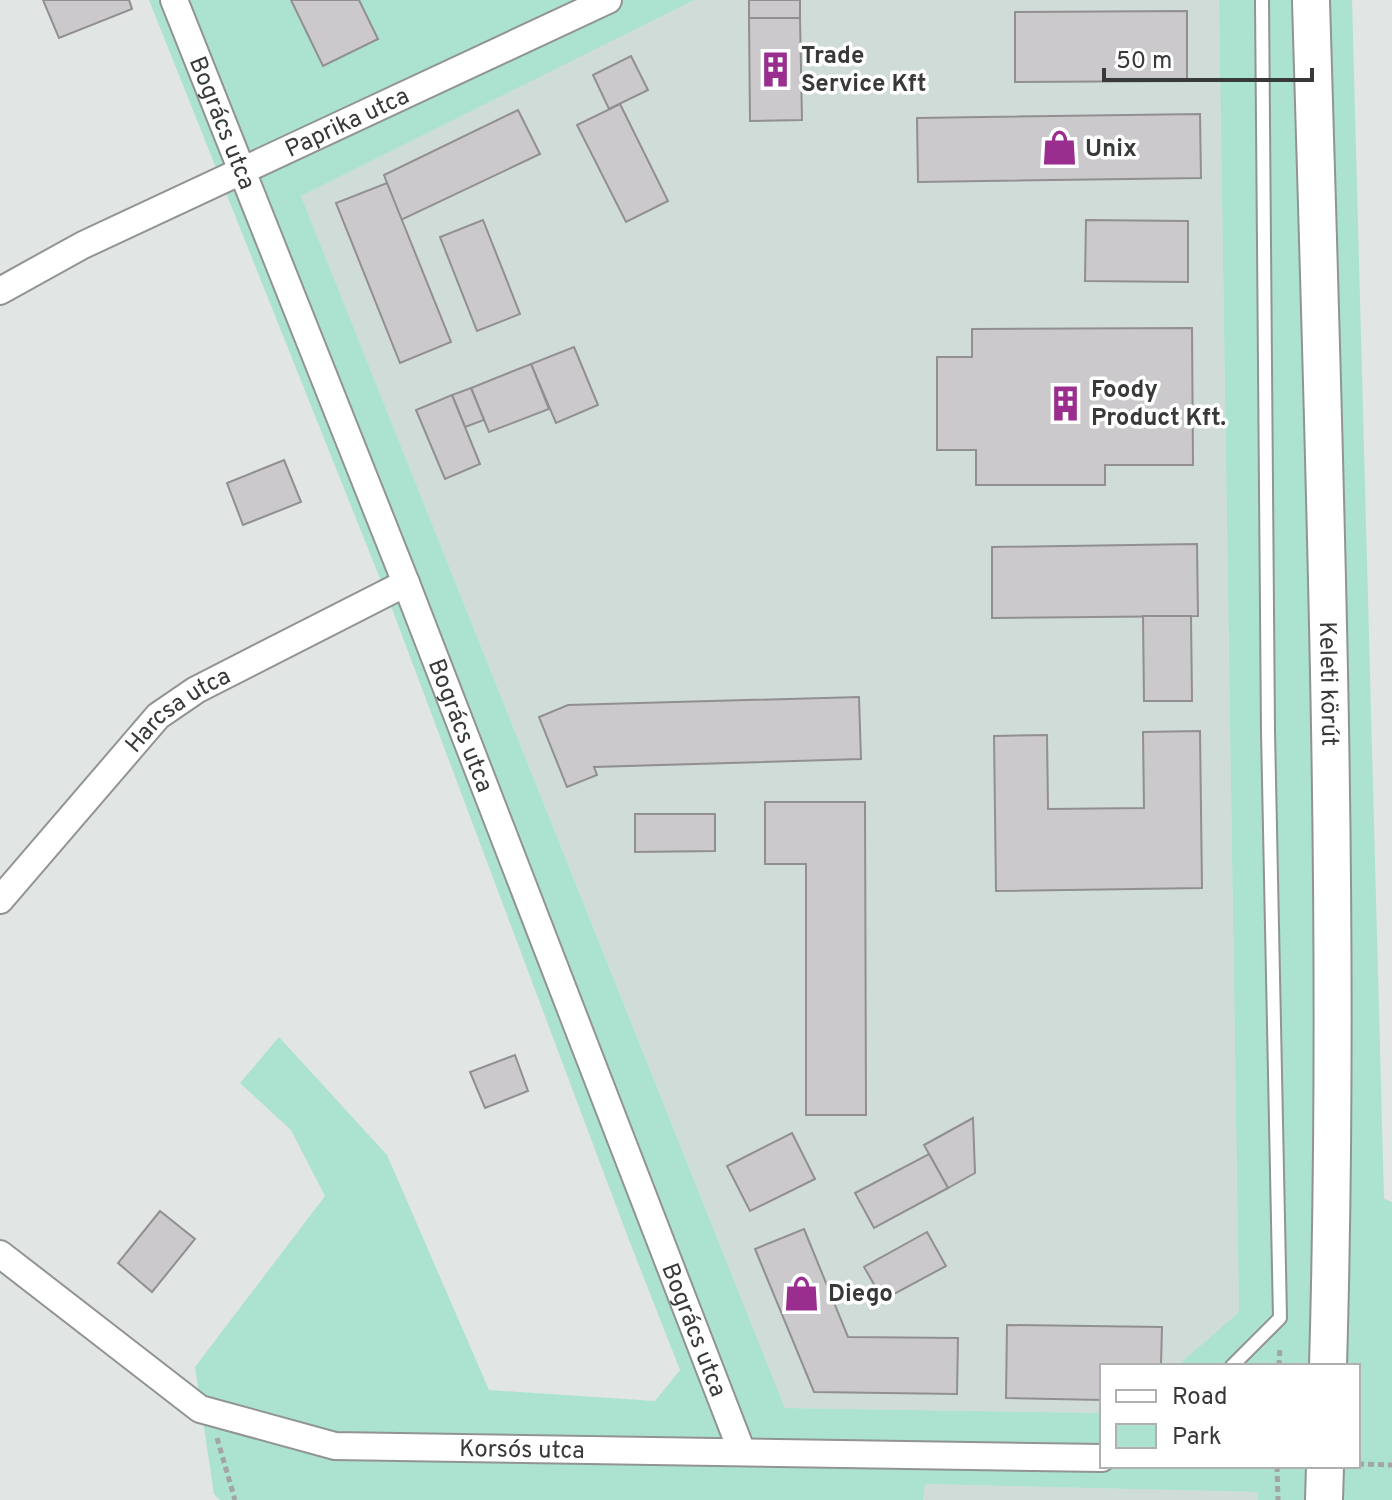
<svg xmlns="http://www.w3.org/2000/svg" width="1392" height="1500" font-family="Overpass,sans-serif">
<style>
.built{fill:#d0dcd8}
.green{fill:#abe2d0}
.building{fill:#cbc9cb;stroke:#918f91;stroke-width:2}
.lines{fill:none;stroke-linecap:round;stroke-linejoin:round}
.lane-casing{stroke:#919493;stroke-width:16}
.street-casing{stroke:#919493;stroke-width:30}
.secondary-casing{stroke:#919493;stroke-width:40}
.path{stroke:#a2a5a4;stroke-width:5;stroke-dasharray:6 4;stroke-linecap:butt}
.lane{stroke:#fff;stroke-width:12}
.street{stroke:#fff;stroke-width:26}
.secondary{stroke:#fff;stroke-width:36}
.labels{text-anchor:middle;stroke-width:7;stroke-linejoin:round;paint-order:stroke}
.poi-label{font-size:24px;font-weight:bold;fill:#383939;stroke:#fff;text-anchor:start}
.street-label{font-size:24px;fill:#383939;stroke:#fff}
</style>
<rect width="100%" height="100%" fill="#e1e5e4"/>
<g class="built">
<path d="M694,0h525l20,1312 -62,54h-75v47l-317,-5 -484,-1212z"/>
<path d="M924,1484l334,8v8h-335z"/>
</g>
<path class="green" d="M149,0h545l-393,196 484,1212 317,5v53h256v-100h-181l62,-54 -20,-1312h133l32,1199 8,3v298h-134v-8l-333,-8 -2,16h-703l-6,-6 -19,-127 130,-171 -34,-66 -51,-47 39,-46 108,118 102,235 166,11 25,-31 -51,-130 -238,-634z"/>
<g class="building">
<path d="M43,0h86l3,9 -73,29z"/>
<path d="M291,0h68l19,39 -55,27z"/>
<rect x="749" y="0" width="51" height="18"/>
<path d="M1187,11v70l-172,1v-70z"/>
<path d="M749,18h51l2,102 -52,1z"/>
<path d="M631,56l17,34 -39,19 -16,-34z"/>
<path d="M620,104l48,97 -42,21 -49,-97z"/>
<path d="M518,110l22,44 -139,66 -17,-45z"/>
<path d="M1200,114l1,64 -283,4 -1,-64z"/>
<path d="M387,183l64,159 -51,21 -64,-160z"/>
<path d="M483,220l37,94 -43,17 -37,-94z"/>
<path d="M1086,220l102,1v61l-103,-1z"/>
<path d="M1192,328l1,137h-88v20h-129v-35h-39v-93h35v-28z"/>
<path d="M574,347l24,58 -42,18 -25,-59z"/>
<path d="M531,364l18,45 -60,23 -18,-44z"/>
<path d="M471,388l13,32 -19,7 -13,-32z"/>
<path d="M452,395l28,69 -35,15 -29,-69z"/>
<path d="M284,460l17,42 -58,23 -16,-42z"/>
<path d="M1197,544l1,72 -206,2v-71z"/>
<path d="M1143,616h48l1,85h-48z"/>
<path d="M859,697l2,62 -267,8 3,8 -30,12 -28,-70 29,-12z"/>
<path d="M1200,731l2,157 -206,3 -2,-155 53,-1 1,74 96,-1 -1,-76z"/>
<path d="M765,802h100l1,313h-60v-251h-41z"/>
<path d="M635,814h80v37l-80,1z"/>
<path d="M515,1055l13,36 -43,17 -15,-36z"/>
<path d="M973,1118l2,55 -27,15 -24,-43z"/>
<path d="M792,1133l23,46 -65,32 -23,-45z"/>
<path d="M929,1154l19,34 -74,40 -19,-35z"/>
<path d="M160,1211l35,28 -43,53 -34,-29z"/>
<path d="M804,1229l44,108 110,1 -1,56 -143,-2 -59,-143z"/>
<path d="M927,1232l19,34 -63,34 -19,-33z"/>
<path d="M1007,1325l155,2 -1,39h-59v34l-96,-2z"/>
</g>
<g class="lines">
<defs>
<path id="lane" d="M1232,1366l48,-48 -12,-587 -6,-731"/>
<g id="street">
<path id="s1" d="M174,0l232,583 336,869"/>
<path id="s2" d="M0,291l83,-46 525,-245"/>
<path id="s3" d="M0,900l158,-184 38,-26 210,-107"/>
<path id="s4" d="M0,1254l200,155 135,37 767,12"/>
</g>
<g id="secondary">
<path id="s5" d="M1311,0c13,455 30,911 17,1366"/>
<path d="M1324,1500l1,-34"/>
</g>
</defs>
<use href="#lane" class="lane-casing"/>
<use href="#street" class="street-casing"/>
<use href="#secondary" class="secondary-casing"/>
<g class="path">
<path d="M1279,1366l1,-19"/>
<path d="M217,1438l18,62"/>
<path d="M1358,1464l34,1"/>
<path d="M1277,1466l1,34"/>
</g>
<use href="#lane" class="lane"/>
<use href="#street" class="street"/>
<use href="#secondary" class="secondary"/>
</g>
<defs>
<symbol id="building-bare" viewBox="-9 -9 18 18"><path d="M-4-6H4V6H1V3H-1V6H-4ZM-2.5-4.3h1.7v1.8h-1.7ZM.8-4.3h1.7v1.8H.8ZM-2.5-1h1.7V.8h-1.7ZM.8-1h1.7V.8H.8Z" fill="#992e8f" stroke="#fff" stroke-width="2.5" paint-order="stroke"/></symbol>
<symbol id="shop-bare" viewBox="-9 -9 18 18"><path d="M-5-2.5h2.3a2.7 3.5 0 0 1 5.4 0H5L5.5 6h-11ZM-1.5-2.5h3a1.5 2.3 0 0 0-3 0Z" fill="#992e8f" stroke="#fff" stroke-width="2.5" paint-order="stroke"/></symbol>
</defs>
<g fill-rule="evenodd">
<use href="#building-bare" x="750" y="44" width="51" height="51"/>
<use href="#shop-bare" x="1034" y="122" width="51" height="51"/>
<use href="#building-bare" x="1040" y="378" width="51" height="51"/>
<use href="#shop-bare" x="776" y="1268" width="51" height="51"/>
</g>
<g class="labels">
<g class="poi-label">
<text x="801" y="63">Trade<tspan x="801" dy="28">Service Kft</tspan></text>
<text x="1085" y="156">Unix</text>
<text x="1091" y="397">Foody<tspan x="1091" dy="28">Product Kft.</tspan></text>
<text x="828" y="1301">Diego</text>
</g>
<g class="street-label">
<text dy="8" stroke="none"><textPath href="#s1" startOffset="132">Bogrács utca</textPath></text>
<text dy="8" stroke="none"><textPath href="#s2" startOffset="386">Paprika utca</textPath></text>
<text dy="8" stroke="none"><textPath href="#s5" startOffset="684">Keleti körút</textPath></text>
<text dy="8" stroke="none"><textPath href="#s3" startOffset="262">Harcsa utca</textPath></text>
<text dy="8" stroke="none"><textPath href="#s1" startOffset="780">Bogrács utca</textPath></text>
<text dy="8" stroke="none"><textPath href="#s1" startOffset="1428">Bogrács utca</textPath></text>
<text dy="8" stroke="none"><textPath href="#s4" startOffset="580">Korsós utca</textPath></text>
</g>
</g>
<rect x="1100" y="1364" width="260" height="104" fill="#ffffff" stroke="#afb0b0" stroke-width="2"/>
<rect x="1116" y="1390" width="40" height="12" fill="#ffffff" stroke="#afb0b0" stroke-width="2"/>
<text x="1172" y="1404" font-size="24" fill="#383939">Road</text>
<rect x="1116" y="1424" width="40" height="24" fill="#abe2d0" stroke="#afb0b0" stroke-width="2"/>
<text x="1172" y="1444" font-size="24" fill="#383939">Park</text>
<path d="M1104 68v12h208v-12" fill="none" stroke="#383939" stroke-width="4"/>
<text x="1116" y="68" font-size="24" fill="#383939" stroke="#ffffff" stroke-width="6" paint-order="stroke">50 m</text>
</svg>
